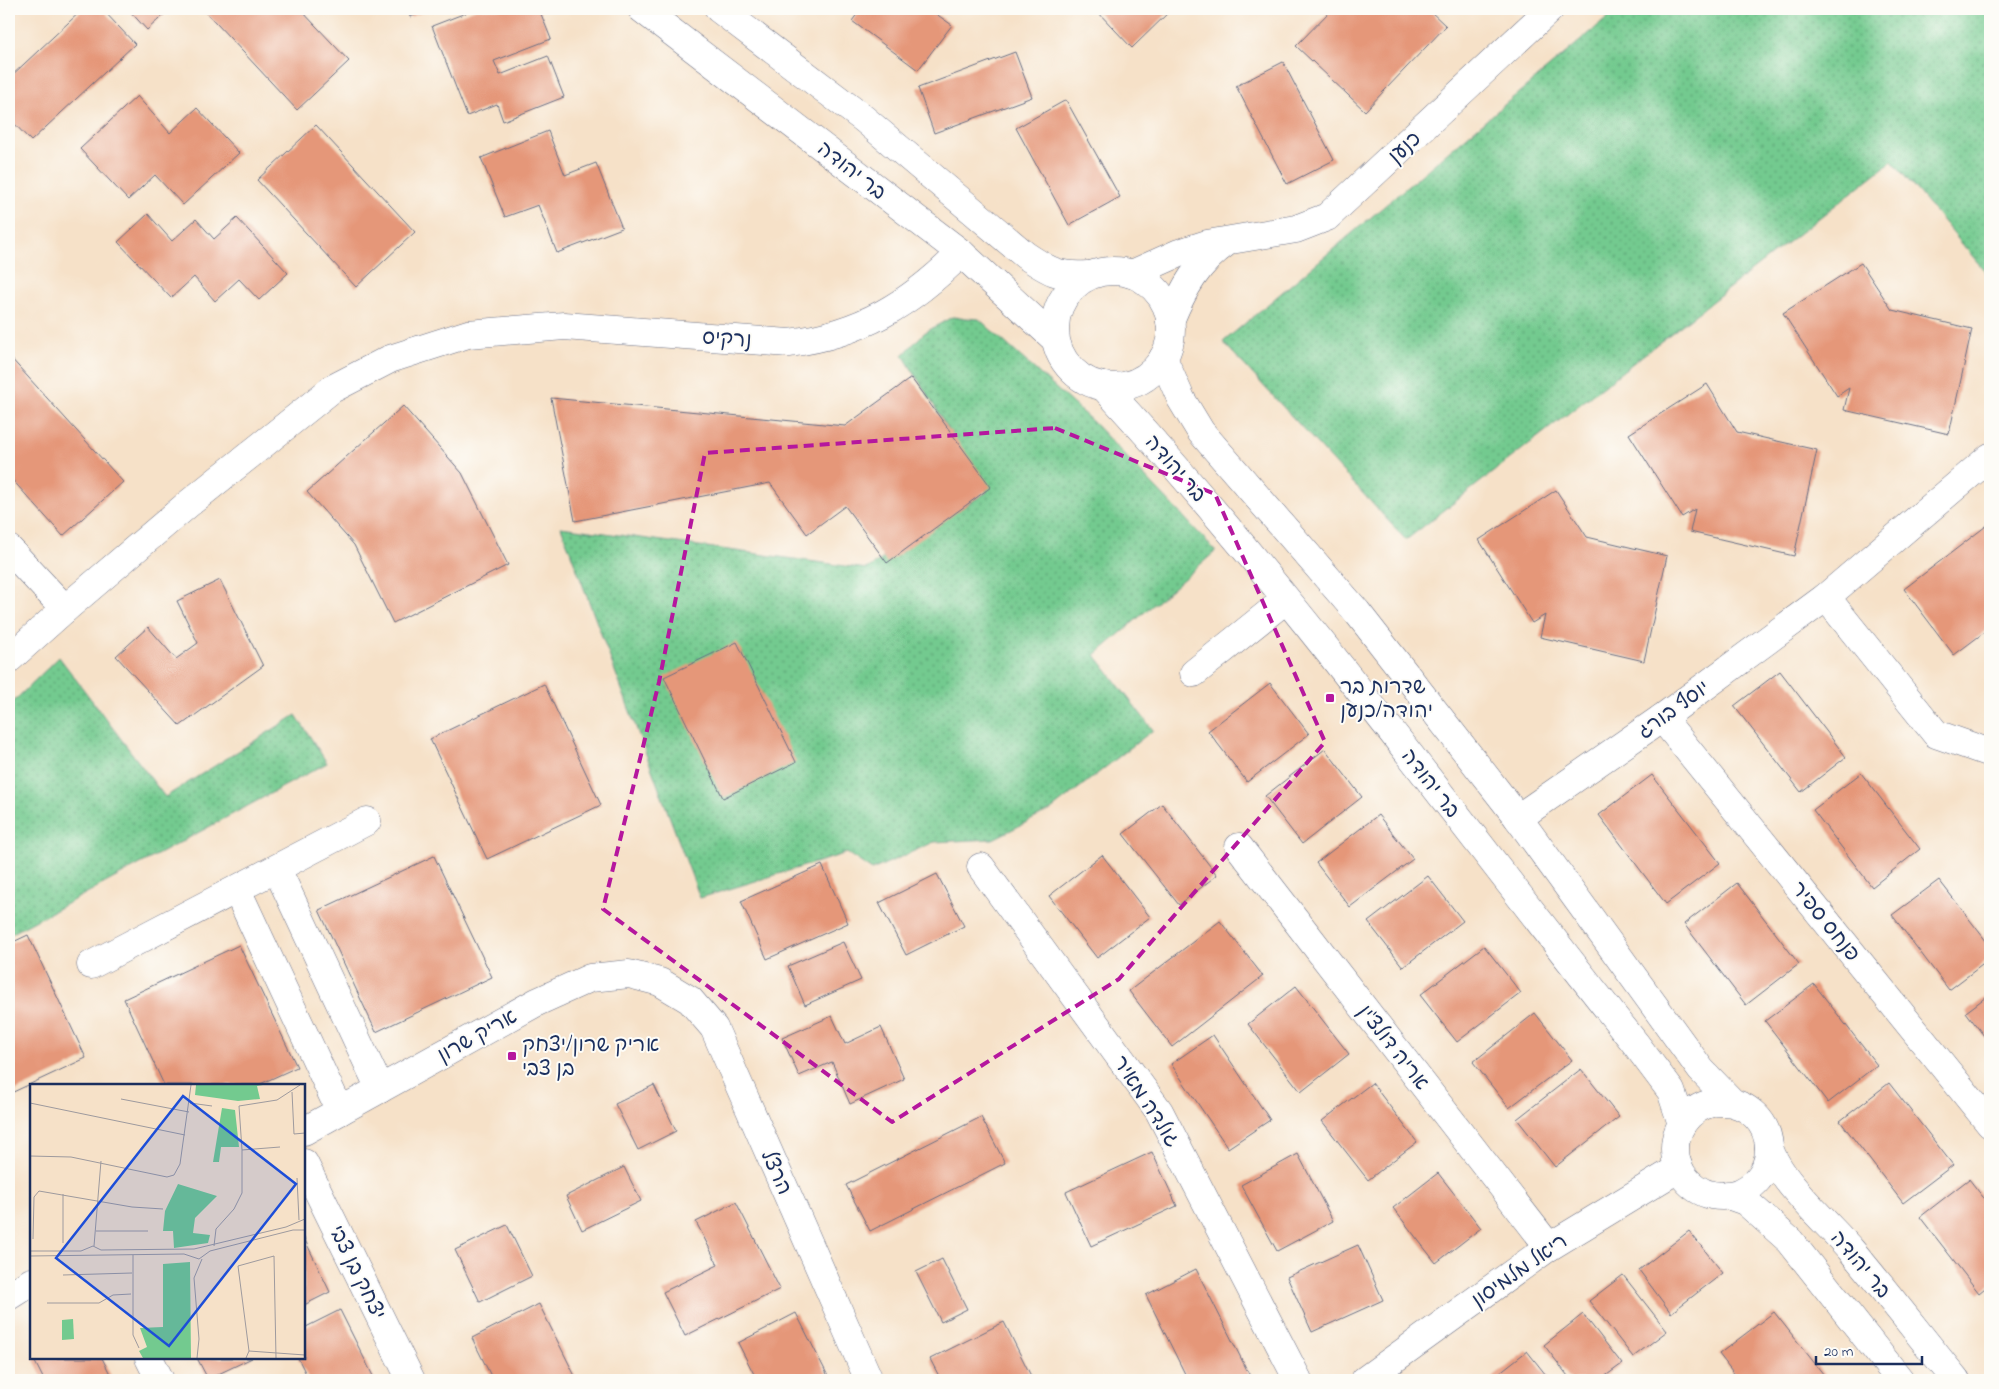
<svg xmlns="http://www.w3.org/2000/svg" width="1999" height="1389" font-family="'Indie Flower','Playpen Sans Hebrew',sans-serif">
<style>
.park{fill:url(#park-dots);stroke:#477c76}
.building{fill:#e59779}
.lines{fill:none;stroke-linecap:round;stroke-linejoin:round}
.minor-casing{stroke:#686d83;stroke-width:29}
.minor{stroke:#fff;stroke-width:28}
.marked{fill:none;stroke:#b5179e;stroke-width:4;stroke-dasharray:10 6;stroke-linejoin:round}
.poi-dot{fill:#b5179e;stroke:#fdfcf7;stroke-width:2}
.labels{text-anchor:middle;stroke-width:4;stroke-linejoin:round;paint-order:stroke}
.street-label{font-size:21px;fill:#1b2f5e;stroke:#fdfcf7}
.poi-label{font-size:21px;fill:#1b2f5e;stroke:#fdfcf7;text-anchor:start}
.inset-road{fill:none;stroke:#9e9a9e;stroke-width:1}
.view{fill:#1d4ed8;fill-opacity:0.15;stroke:#1d4ed8;stroke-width:2.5}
.inset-edge{fill:none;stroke:#1b2f5e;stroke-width:2.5}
</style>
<defs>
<pattern id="park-dots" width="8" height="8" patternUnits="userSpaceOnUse" patternTransform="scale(1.25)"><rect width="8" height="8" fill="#73ca8f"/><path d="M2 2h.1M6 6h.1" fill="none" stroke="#5ea478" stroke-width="1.8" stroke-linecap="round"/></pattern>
</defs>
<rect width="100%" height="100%" fill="#fdfcf7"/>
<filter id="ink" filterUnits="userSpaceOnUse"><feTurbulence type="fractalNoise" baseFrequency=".02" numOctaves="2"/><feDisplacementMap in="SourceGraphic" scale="10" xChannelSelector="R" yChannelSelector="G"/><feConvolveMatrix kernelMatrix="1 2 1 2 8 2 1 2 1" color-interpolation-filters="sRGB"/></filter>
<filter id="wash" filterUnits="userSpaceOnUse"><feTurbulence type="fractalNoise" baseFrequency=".0096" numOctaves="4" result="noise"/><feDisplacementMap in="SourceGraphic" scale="20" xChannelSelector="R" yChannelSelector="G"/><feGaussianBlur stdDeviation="1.12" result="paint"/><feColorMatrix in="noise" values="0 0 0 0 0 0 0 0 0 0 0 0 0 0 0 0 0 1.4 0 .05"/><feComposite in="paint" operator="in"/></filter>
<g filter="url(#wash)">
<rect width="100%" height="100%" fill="#f6e1c8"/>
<g class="park">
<path d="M1618,9h372v268l-98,-116 -486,379 -183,-198z"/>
<path d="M952,317l27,2 114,103 123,129 -121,104 58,75 -102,80 -58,29 -59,3 -62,28 -25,-17 -147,45 -139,-371 306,42 120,-77 -84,-137 21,-22z"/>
<path d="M59,657l106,140 131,-82 31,48 -318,172v-229z"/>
</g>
<g id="blocks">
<g class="building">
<path d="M83,9h19l33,35 -104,97 -22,-23v-40z"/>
<path d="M128,9h42l-23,21z"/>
<path d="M203,9h97l49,52 -52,49z"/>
<path d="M407,9h23l-20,8z"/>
<path d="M476,9h63l12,30 -57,22 6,14 48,-19 16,41 -61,24 -6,-17 -30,12 -35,-90z"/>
<path d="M861,9h68l23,16 -34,45 -66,-49z"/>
<path d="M1095,9h77l-40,39z"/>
<path d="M1332,9h96l18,17 -81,85 -69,-65z"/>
<path d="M1015,52l17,45 -98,36 -16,-45z"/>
<path d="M1283,62l51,98 -47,24 -51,-98z"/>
<path d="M137,96l33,37 27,-25 42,45 -56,52 -28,-30 -27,25 -48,-51z"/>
<path d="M1066,100l54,97 -51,28 -53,-97z"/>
<path d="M316,125l99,107 -59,55 -99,-107z"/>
<path d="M548,131l17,44 31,-12 26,65 -65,25 -19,-48 -33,12 -24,-59z"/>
<path d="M148,214l24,27 24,-22 18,20 23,-21 51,55 -29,27 -20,-21 -24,22 -21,-24 -23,21 -53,-56z"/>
<path d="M1861,263l31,47 80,19 -23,105 -105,-24 5,-22 -12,8 -54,-83z"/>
<path d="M9,356l114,126 -60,54 -54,-60z"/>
<path d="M911,378l80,109 -104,76 -42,-57 -38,28 -37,-51 -195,38 -24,-123 294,28z"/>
<path d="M1707,384l30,48 80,18 -23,106 -104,-24 5,-23 -13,8 -53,-83z"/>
<path d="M403,406l59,67 46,92 -115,58 -39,-78 -47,-53z"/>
<path d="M1556,490l31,47 80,19 -23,105 -104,-24 5,-22 -13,8 -53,-83z"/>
<path d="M1990,523v105l-36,27 -50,-66z"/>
<path d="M220,580l43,86 -83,60 -64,-70 32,-29 28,32 22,-16 -21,-42z"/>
<path d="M737,642l59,120 -73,36 -59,-121z"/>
<path d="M1780,671l66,86 -45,35 -67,-86z"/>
<path d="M1270,683l39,51 -62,48 -39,-51z"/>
<path d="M544,684l57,121 -114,54 -57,-120z"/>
<path d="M1325,749l37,48 -60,47 -37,-48z"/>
<path d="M1861,773l59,76 -48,38 -59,-77z"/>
<path d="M1652,775l68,88 -54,41 -67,-89z"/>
<path d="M1162,804l55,71 -38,30 -56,-71z"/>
<path d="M1378,815l35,44 -63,48 -34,-44z"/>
<path d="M1102,855l48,62 -53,41 -48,-62z"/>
<path d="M434,856l58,121 -116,55 -57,-122z"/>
<path d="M822,865l26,58 -81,36 -26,-58z"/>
<path d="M937,874l27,52 -58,29 -27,-52z"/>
<path d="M1428,876l35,45 -60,46 -35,-45z"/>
<path d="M1939,880l51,66v13l-41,31 -57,-75z"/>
<path d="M1737,883l62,81 -53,41 -62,-81z"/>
<path d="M1220,921l43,55 -91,71 -43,-56z"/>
<path d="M28,935l58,123 -77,36v-150z"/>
<path d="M843,942l18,38 -56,25 -17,-39z"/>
<path d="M239,945l58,122 -39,18h-94l-40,-86z"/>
<path d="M1484,946l37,47 -64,49 -37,-47z"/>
<path d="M1814,984l63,81 -49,38 -63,-82z"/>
<path d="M1296,986l53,68 -48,38 -53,-68z"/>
<path d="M1990,994v50l-24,-32z"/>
<path d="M1535,1013l37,47 -63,48 -36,-46z"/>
<path d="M832,1016l13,28 36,-17 23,52 -54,25 -18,-42 -33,14 -17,-38z"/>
<path d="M1213,1035l57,85 -42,28 -57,-84z"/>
<path d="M1581,1069l38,48 -64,50 -38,-48z"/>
<path d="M1372,1083l45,59 -49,38 -46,-59z"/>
<path d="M1889,1083l64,82 -50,38 -63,-82z"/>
<path d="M654,1085l22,46 -38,19 -23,-46z"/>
<path d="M981,1117l24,46 -135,68 -24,-46z"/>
<path d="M1152,1152l25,54 -86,40 -25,-54z"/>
<path d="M1298,1154l35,67 -56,30 -36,-66z"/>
<path d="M624,1167l17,34 -59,29 -16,-34z"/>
<path d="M1438,1173l43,55 -45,35 -43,-55z"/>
<path d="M1969,1179l21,27v78l-11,9 -59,-76z"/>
<path d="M736,1202l44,87 -95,47 -22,-44 55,-27 -22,-43z"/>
<path d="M507,1225l25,51 -52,26 -25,-52z"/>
<path d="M1689,1231l34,42 -52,40 -32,-43z"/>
<path d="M304,1238l26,54 -26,13z"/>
<path d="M1358,1245l25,55 -71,32 -25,-55z"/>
<path d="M942,1259l25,50 -26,13 -25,-50z"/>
<path d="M1196,1269l56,111h-64l-42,-85z"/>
<path d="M1623,1275l44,56 -34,26 -44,-56z"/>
<path d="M539,1304l38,76h-84l-21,-42z"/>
<path d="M340,1310l35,70h-66l-11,-22h6v-30z"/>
<path d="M1774,1312l50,63 -6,5h-79l-20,-26z"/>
<path d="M796,1313l34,67h-73l-19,-37z"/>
<path d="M1583,1314l39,50 -22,16h-29l-27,-35z"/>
<path d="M1004,1322l29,58h-92l-11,-21z"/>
<path d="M1527,1351l23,29h-60z"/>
<path d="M33,1358h69l11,22h-69z"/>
<path d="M197,1358h55l-44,21z"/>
</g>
</g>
</g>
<g filter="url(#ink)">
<use href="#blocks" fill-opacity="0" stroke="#686d83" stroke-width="1"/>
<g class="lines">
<defs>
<g id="minor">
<path d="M642,9l319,244 94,86"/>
<path d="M719,9l145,110 161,136c24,16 33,22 63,20"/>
<circle cx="1113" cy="329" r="58"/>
<path d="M1132,274l47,-21 28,-9 89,-15 31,-12 223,-208"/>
<path d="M1170,321c13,-32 28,-59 57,-79"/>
<path d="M1163,358l18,41 20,33 156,180 161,206 183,252 31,32"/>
<path d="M1103,386c191,207 356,437 532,657l36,48 11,33"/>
<path d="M9,549l56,60 -56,50"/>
<path d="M1826,597l110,137 54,19"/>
<path d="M65,609l122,-104 145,-116 58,-30 78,-25 96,-8 225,17c72,-9 121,-39 172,-90"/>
<path d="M1194,673l91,-73"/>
<path d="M1662,718l328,406"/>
<path d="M1518,818l144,-100 164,-121 164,-140"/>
<path d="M1239,847l310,400"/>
<path d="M981,867l178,244 139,269"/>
<path d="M277,869l103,220"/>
<path d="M237,890l103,221"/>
<path d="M91,965l276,-144"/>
<circle cx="1722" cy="1149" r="47"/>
<path d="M304,1131l233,-129 53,-24 39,-4 31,8 30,18 24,28 155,352"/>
<path d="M1769,1147c9,33 59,76 82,103 36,43 70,87 105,130"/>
<path d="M304,1163l107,217"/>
<path d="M1728,1195l17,6 45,40 110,139"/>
<path d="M9,1296l22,-14"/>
<path d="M149,1358l11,22"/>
<path d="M1365,1380l184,-133 130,-79"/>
</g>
</defs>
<use href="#minor" class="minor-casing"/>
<use href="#minor" class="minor"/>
</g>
</g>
<path class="marked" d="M1055,428l160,66 110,248 -206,237 -227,143 -289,-213 56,-227 46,-229z"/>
<g class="poi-dot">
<rect x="1325" y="693" width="10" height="10" rx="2.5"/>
<rect x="507" y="1051" width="10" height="10" rx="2.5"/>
</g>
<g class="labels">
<g class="street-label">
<text transform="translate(1404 147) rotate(-43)" y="7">כנען</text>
<text transform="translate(852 170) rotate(38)" y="7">בר יהודה</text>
<text transform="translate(727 338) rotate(4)" y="7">נרקיס</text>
<text transform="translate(1176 468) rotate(49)" y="7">בר יהודה</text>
<text transform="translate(1673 709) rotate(-36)" y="7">יוסף בורג</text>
<text transform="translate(1431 783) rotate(52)" y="7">בר יהודה</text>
<text transform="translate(1826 921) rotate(51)" y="7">פנחס ספיר</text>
<text transform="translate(477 1035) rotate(-29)" y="7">אריק שרון</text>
<text transform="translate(1394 1047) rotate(52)" y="7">אריה דולצ'ין</text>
<text transform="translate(1147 1101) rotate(57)" y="7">גולדה מאיר</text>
<text transform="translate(777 1172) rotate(66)" y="7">הרצל</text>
<text transform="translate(1861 1264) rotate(50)" y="7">בר יהודה</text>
<text transform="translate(1519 1270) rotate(-35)" y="7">ריאל מלמיסון</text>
<text transform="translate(358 1272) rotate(64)" y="7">יצחק בן צבי</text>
</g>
<g class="poi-label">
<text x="1340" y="693">שדרות בר<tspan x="1340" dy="24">יהודה/כנען</tspan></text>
<text x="522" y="1051">אריק שרון/יצחק<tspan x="522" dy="24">בן צבי</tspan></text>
</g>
</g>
<g transform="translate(30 1084)">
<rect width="275" height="275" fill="#f6e1c8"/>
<path d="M166,1h67l-6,1 3,13 -22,2 -43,-6z" fill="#73ca8f"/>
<path d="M192,24l13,2 4,37h-18l-2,15h-6zM148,100l39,12 -22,22 -2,15 17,2 -2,8 -34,5 -1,-17h-10l2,-20zM160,178l1,96h-48l-4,-7 8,-4 -7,-19 23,-1v-63z" fill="#73ca8f"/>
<path d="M43,235l1,20 -12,1v-20z" fill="#73ca8f"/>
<path class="inset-road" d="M262,8l2,42 11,-1M91,15l68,13M0,19l155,32M160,19l22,3M250,63l-38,3 -3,-44 38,-6 23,-15M0,72l41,1 96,20 7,-2 6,-11 11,-79M267,94l2,42M66,147h52M3,155l1,-42 5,-6 93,16 31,2M33,159v-49M64,162l7,-85M184,162l2,-17 18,-20 8,-16v-43M0,167h51l12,-5 8,4 93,-1 92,-22 19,-8M103,171v80l6,13M0,172l154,-2 15,5 11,-8 83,-21h12M33,191l69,-2M17,219h52l14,-8 18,-1M219,267l56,4M167,274l2,-19 -5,-61 8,-19M216,274l3,-7 -11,-85 36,-10 2,102"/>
<path class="view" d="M153,12l113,88 -127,162 -113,-88z"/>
<rect width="275" height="275" class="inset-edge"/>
</g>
<rect width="1999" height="1389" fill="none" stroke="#fdfcf7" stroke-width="30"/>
<path d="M1816 1356v8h106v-8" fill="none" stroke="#1b2f5e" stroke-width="2.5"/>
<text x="1824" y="1356" font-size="15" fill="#1b2f5e" stroke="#fdfcf7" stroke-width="4" paint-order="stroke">20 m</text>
</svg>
